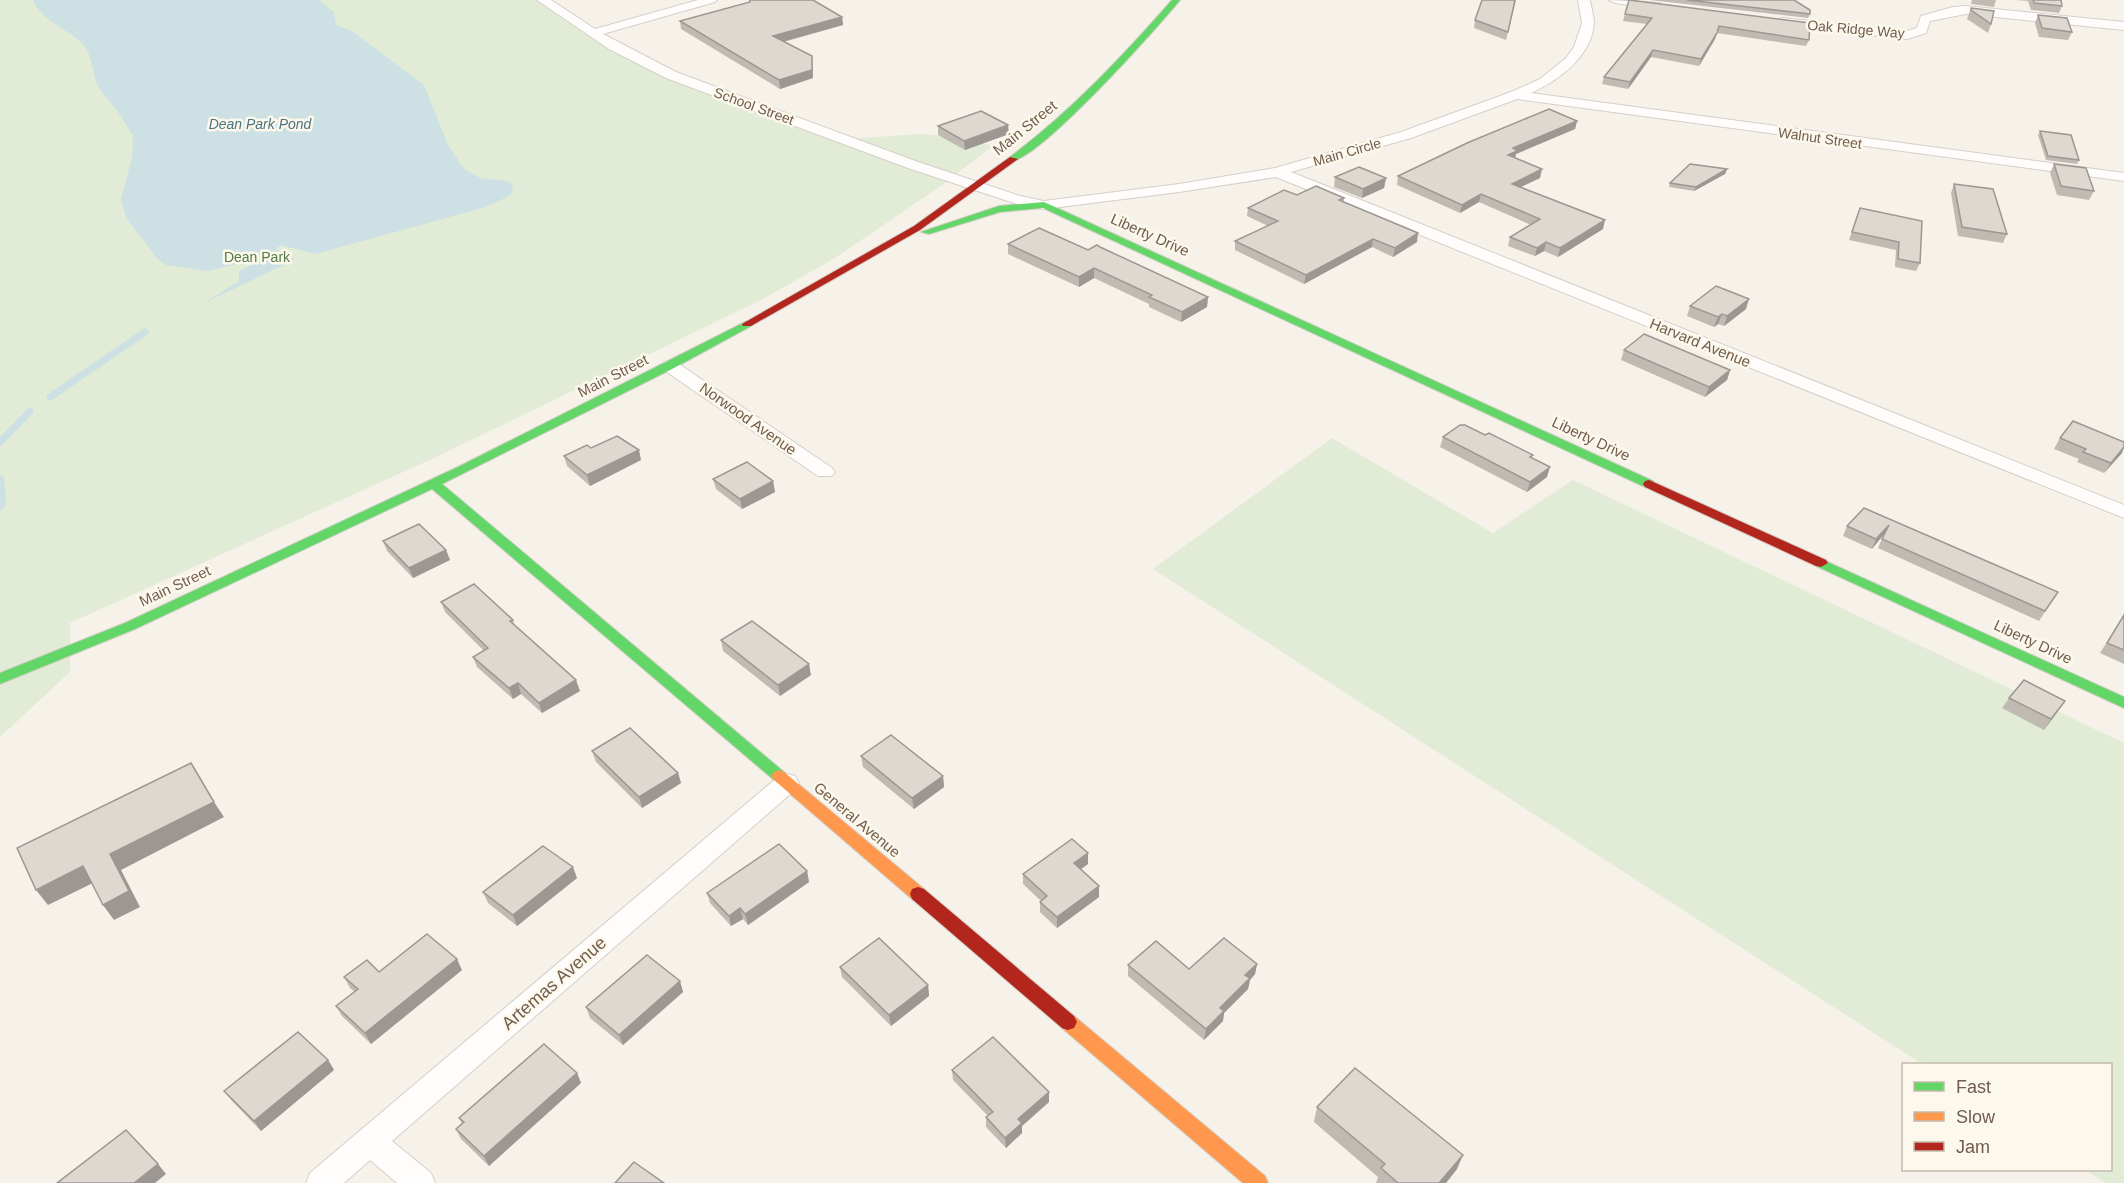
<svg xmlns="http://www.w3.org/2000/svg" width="2124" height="1183" font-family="Arial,sans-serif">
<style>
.green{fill:#e1ebd6}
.water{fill:#cde0e4}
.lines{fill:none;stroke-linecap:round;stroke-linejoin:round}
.stream-far1{stroke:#cde0e4;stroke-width:7}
.stream{stroke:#cde0e4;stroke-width:8}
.street-casing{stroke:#d5cfc9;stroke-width:2}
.fast-casing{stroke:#d3cec5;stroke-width:2}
.slow-casing{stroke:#d3cec5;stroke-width:2}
.jam-casing{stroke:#d3cec5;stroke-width:2}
.street{fill:#fefdfc;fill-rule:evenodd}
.fast{fill:#63d668;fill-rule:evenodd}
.slow{fill:#ff974d;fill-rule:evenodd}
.jam{fill:#b3261e;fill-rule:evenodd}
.wall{fill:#c0bab3}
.shaded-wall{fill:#9c9792}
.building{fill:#dfd8d0;stroke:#9c9792;stroke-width:1.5}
.labels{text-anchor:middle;stroke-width:5;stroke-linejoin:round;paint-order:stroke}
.far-street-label{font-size:14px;fill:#715d4d;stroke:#fdf8ec}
.far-water-label{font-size:14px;font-style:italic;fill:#497482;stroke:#fdf8ec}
.far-park-label{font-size:14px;fill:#547b49;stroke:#fdf8ec}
.street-label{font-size:15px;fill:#715d4d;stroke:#fdf8ec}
.near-street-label{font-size:18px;fill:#715d4d;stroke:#fdf8ec}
</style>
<rect width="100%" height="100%" fill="#f6f2ea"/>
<g class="green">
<path d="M0,0h538l68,47 40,22 202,70 71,-5 31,2 43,10 -55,42 -103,70 -74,42 -327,158 -364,165v49l-70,65z"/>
<path d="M1332,438l161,95 80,-53 551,263v440h-18l-21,-13h25v-106h-188l-769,-495z"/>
</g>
<path class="water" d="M33,0h286l15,12 2,13 16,6 72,54 24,60 16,24 16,9 27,3 6,4 -2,10 -25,12 -171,47 -34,-9 -5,4 18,11 -90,43 35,-22v-10l25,-13 -6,-4 -25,11 -25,6 -42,-6 -9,-7 -31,-40 -5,-19 11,-41 1,-23c-6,-7 -9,-15 -15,-23 -6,-9 -15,-17 -20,-26 -6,-13 -5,-28 -13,-39 -14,-18 -44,-25 -52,-47z"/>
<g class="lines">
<g class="stream-far1">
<path d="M50,397l95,-65"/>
<path d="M0,442l30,-31"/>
</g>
<path class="stream" d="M0,479l2,22 -2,5"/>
<defs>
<g id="street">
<path d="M537,0h14l44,29 103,-29h19l-2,2 -112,32 73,38 242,90 102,34 24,5 135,-17 96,-16 126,-36 110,-40 29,-13 26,-21 8,-11 8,-24 -4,-23h12c1,7 4,16 4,23 -2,33 -36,58 -63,70l593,80v8l-607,-82 -106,39 -120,34 833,333v13l-848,-341 -97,15 -135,17 -27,-5 -109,-36 -242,-90 -57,-29z"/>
<path d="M1609,0l51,3 2,2 -6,4 -41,-6z"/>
<path d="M1966,6l158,16v8l-158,-16 -36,7 -4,12 -19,6 -125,-13 -6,-4 6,-4 124,13 11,-3 4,-12 32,-9z"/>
<path d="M670,361l6,1 156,106 3,4 -3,4h-14l-154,-106 -3,-4 3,-4z"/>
<path d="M787,774l8,2 4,7 -4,7 -403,351 39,32 4,10h-38l-27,-23 -26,23h-38l4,-10 469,-397z"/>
</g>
<g id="fast">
<path d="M1172,0h8c-21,26 -144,164 -170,161v-4c61,-46 112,-100 162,-157z"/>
<path d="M1044,202l609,279 2,3 -6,4 -4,-1 -602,-279 -43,4 -71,22 -8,-2 78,-26z"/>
<path d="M747,321l5,3 -1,2 -77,42 -232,116 342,288 3,4 -3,4 -5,2 -5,-2 -342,-291 -297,140 -135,55v-11l125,-50 335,-157z"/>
<path d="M1821,559l303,138v11l-308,-142 -2,-3 2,-3z"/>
</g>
<g id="slow">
<path d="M779,770l5,2 140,117 2,5 -2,5 -6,2 -6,-2 -138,-119 -3,-4 3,-4z"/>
<path d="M1068,1014l6,2 191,160 3,7h-25l-181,-155 -3,-6 3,-6z"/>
</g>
<g id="jam">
<path d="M1010,157l8,2 -98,71 -169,96h-8l-1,-2 172,-98z"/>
<path d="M1649,480l177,80 2,3 -7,4 -5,-1 -171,-79 -2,-3 2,-3z"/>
<path d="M918,887l6,2 150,127 3,6 -3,6 -6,2 -6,-2 -150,-129 -2,-5 2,-5z"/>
</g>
</defs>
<use href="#street" class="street-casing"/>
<use href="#fast" class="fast-casing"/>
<use href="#slow" class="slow-casing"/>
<use href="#jam" class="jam-casing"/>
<use href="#street" class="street"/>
<use href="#fast" class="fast"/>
<use href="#slow" class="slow"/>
<use href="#jam" class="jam"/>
</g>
<g class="wall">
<path d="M749,0h64l29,17 1,8 -59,17 28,14 1,22 -33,11 -99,-60 -1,-8 69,-19z"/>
<path d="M1516,0l-10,40 -32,-12 1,-8z"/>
<path d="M1629,0l180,40 -3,6 -89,-13 -2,6 -16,27 -48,-9 -23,32 -26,-5 2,-7 43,-53 -24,-3z"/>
<path d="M1650,0h144l16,14 -2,4z"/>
<path d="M1972,0h24l-2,7 -23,-3z"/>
<path d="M2016,0h45l1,6 -3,7 -28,-3 -3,-9z"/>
<path d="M1971,8l20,16 -3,9 -21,-14z"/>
<path d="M2038,15l34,17 -4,8 -29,-3 -4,-14z"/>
<path d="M1577,121l-2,8 -59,25 -1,4 25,20 -19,9 82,42 -45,28 -14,-6 -9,5 -27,-10 2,-9 21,-12 -52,-23 -19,11 -63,-28 1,-9z"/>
<path d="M938,126l71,8 -44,16 -27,-15z"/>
<path d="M2040,131l39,29 -2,4 -31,-4 -8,-25z"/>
<path d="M2054,164l40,27 -5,9 -32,-5 -7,-22z"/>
<path d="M1727,169l-2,5 -31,17 -25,-4 1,-4z"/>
<path d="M1335,177l51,1 -2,10 -22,10 -28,-11z"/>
<path d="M1954,184l53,50 -4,9 -45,-7 -7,-43z"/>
<path d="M1297,195l47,3v4l73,40 -24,15 -21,-10 -68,37 -69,-34v-9l33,-15 -21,-10 1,-8z"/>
<path d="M1857,216l65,5 -2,42 -4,8 -21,-4 1,-17 -47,-10z"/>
<path d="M1008,244l200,53 -1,10 -26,15 -32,-15v-3l-55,-26 -15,9 -71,-33z"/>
<path d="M1690,306l56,3 -22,17 -6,-2 -4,3 -27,-11z"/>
<path d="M1624,350l106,20 -3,10 -22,17 -84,-37z"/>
<path d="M1485,435l47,23 15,19 -20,15 -87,-45 3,-10z"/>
<path d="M2060,438l62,15 -18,20 -27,-11 2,-3 -25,-10z"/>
<path d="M591,448l50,12 -51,26 -23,-20 -3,-10z"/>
<path d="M713,479l60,2 2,11 -33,17 -26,-20z"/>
<path d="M1864,508l194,84 -19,29 -161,-73 6,-14 -12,15 -29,-13 4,-10z"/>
<path d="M383,541l63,9 4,10 -37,18 -26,-27z"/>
<path d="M441,602l72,18 2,6 65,65 -38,22 -21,-19 -8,5 -36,-32 -4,-10 11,-6 -39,-39z"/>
<path d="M2124,615v49l-24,-11z"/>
<path d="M721,640l90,35 -31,21 -57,-45z"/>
<path d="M2009,698l49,13 -14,19 -42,-22z"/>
<path d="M592,751l86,22 3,10 -39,25 -46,-46z"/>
<path d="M861,756l82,20 1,11 -30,22 -51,-42z"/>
<path d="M1088,853v11l-7,5 18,17v11l-42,31 -17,-16v-10l1,-1 -18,-17v-10z"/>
<path d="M807,871l2,11 -61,43 -5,-6 -12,7 -21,-23 -3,-10z"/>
<path d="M577,878l-60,48 -29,-23 -5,-11z"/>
<path d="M1257,964l-2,10 -5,6 -2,9 -24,24 -1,8 -19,19 -76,-64v-11l61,4z"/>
<path d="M840,967l88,18 1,11 -38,30 -49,-49z"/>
<path d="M462,970l-91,74 -29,-28 -6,-10 19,-14 -5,-4 -6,-11 35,-5z"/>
<path d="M680,981l3,11 -60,53 -33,-27 -4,-11z"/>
<path d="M328,1060l6,10 -73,61 -29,-30 -8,-10z"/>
<path d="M952,1070l97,32 -27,24v7l-16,15 -20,-21v-10l2,-1 -35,-36z"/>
<path d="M577,1073l4,10 -92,83 -28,-27 -5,-10 6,-5 -3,-6z"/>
<path d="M1317,1107l140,62 -11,14h-70l2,-6 -64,-55z"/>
</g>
<g class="shaded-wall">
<path d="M842,17l1,8 -69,19 -1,-8z"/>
<path d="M1717,33l-2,6 -16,27 2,-7z"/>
<path d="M1653,50l-2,7 -23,32 2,-7z"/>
<path d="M812,56l1,22 -33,11 -1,-9z"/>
<path d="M1577,121l-2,8 -59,25 -1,5 -7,-4 5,-7z"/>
<path d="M1008,125l1,9 -44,16 -1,-9z"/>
<path d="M1542,169l-2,9 -30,14 2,-8z"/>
<path d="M1727,169l-2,5 -31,17 2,-4z"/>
<path d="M1386,178l-2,10 -22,10 1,-9z"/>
<path d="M1481,194l-2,8 -19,11 2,-8z"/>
<path d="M1605,220l-2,9 -45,28 2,-9z"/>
<path d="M1418,233l-1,9 -24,15 2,-9z"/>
<path d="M1373,239l-1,8 -68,37 2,-9z"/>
<path d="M1546,242l-2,9 -9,5 2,-8z"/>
<path d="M1094,268v10l-15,9v-10z"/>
<path d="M1208,297l-1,10 -26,15 1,-10z"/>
<path d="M1749,299l-3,10 -22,17 3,-10z"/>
<path d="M1722,314l-4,10 -4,3 4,-10z"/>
<path d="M1730,370l-3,10 -22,17 4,-10z"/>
<path d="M2124,447l-2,6 -18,20 7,-10z"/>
<path d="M639,450l2,10 -51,26 -3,-11z"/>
<path d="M1550,467l-3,10 -20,15 3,-10z"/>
<path d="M773,481l2,11 -33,17 -2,-10z"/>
<path d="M1889,525l-5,9 -12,15 4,-10z"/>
<path d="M446,550l4,10 -37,18 -4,-10z"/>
<path d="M809,664l2,11 -31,21 -2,-11z"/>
<path d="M576,680l4,11 -38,22 -3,-10z"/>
<path d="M518,683l3,11 -8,5 -4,-11z"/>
<path d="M2065,701l-7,10 -14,19 7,-11z"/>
<path d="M678,773l3,10 -39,25 -3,-11z"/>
<path d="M943,776l1,11 -30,22 -2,-11z"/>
<path d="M214,802l10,15 -103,53 19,37 -26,13 -11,-15 7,-51z"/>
<path d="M1088,853v11l-14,10v-11z"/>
<path d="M83,866l12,16 -47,23 -12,-15z"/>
<path d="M573,867l4,11 -60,48 -4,-11z"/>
<path d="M807,871l2,11 -61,43 -3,-11z"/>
<path d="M1099,886v11l-42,31v-11z"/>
<path d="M740,908l3,11 -12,7 -2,-10z"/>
<path d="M457,959l5,11 -91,74 -6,-11z"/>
<path d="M1257,964l-2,10 -5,6 -2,9 -24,24 -1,8 -19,19 2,-11 14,-21 25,-33z"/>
<path d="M680,981l3,11 -60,53 -4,-10z"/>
<path d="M928,985l1,11 -38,30 -2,-11z"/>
<path d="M328,1060l6,10 -73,61 -7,-10z"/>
<path d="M577,1073l4,10 -92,83 -5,-10z"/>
<path d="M1049,1092v10l-27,24v7l-16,15 -1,-10 13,-19z"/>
<path d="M1463,1155l-6,14 -11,14h-7z"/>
<path d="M158,1164l8,10 -11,9h-21z"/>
</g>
<g class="building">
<path d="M750,0h63l29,17 -69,19 39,20v14l-33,10 -99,-59 70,-19z"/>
<path d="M1482,0h33l-7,32 -33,-12z"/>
<path d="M1629,0l181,23 -1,17 -90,-14 -2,7 -16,26 -48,-9 -23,32 -26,-5 48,-59 -27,-4z"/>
<path d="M1687,0h107l16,10v4z"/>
<path d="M2033,0h28l1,6 -28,-3z"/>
<path d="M1971,8l23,3 -3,13 -20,-14z"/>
<path d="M2038,15l29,3 5,14 -30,-4z"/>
<path d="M1549,109l28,12 -64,27 4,3 -9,4 34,14 -30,15 93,36 -45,28 -14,-6 -9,6 -27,-11 30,-18 -59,-25 -19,11 -64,-29 69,-33z"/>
<path d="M981,111l27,14 -44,16 -26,-15z"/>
<path d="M2040,131l31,4 8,25 -31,-4z"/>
<path d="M1690,164l37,5 -31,18 -26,-4z"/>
<path d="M2054,164l32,4 8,23 -33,-5z"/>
<path d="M1359,167l27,11 -23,11 -28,-12z"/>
<path d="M1954,184l39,5 14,45 -45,-7z"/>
<path d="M1316,186l28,12 -5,2 79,33 -23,15 -22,-9 -67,36 -71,-34 43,-20 -30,-13 36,-18 13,5z"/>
<path d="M1860,208l62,13 -2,42 -22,-4 1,-17 -47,-10z"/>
<path d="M1039,228l49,22 9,-5 3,2 108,50 -26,15 -33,-15 3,-2 -58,-27 -15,9 -71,-33z"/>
<path d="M1716,286l33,13 -22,17 -5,-2 -4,3 -28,-11z"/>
<path d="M1644,334l86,36 -21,17 -85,-37z"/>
<path d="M2073,421l51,21v5l-13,16 -28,-11 3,-3 -26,-11z"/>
<path d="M1460,425h5l20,10 4,-2 44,22 -3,2 20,10 -20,15 -87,-45z"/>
<path d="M617,436l22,14 -52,25 -23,-19 23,-11 4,3z"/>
<path d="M747,462l26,19 -33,18 -27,-20z"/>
<path d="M1864,508l194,84 -13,19 -163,-72 7,-14 -13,14 -29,-13z"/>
<path d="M419,524l27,26 -37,18 -26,-27z"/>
<path d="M474,584l39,36 -3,1 66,59 -37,23 -21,-20 -9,5 -36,-31 15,-9 -47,-46z"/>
<path d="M2124,615v35l-17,-7z"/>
<path d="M752,621l57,43 -31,21 -57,-45z"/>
<path d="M2024,680l41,21 -14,18 -42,-21z"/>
<path d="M630,728l48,45 -39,24 -47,-46z"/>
<path d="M891,735l52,41 -31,22 -51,-42z"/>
<path d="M191,763l23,39 -104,52 19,37 -26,14 -20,-39 -47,24 -19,-42z"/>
<path d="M1072,839l16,14 -14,10 25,23 -42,31 -17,-15 7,-6 -24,-22z"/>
<path d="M779,844l28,27 -62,43 -5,-6 -11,8 -22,-23z"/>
<path d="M543,846l30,21 -60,48 -30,-23z"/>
<path d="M427,934l30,25 -92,74 -29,-27 22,-17 -14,-12 23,-17 12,12z"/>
<path d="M879,938l49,47 -39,30 -49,-48z"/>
<path d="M1224,938l33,26 -12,11 5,3 -30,30 4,3 -18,18 -78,-64 28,-24 33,28z"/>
<path d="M647,955l33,26 -61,54 -33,-28z"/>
<path d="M298,1032l30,28 -74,61 -30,-30z"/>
<path d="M993,1037l56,55 -31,27 4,4 -17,15 -19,-21 7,-5 -41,-42z"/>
<path d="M544,1044l33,29 -93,83 -28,-27 8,-7 -5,-4z"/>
<path d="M1355,1068l108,87 -24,28h-41l-17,-15 4,-4 -68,-57z"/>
<path d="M126,1130l32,34 -24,19h-77z"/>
<path d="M634,1162l30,21h-49z"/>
</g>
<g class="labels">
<g class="far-street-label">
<text transform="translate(1856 29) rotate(5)" y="5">Oak Ridge Way</text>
<text transform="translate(754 106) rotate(20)" y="5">School Street</text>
<text transform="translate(1820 138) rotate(8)" y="5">Walnut Street</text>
<text transform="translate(1347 152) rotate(-16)" y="5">Main Circle</text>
</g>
<g class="far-water-label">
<text x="260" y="129">Dean Park Pond</text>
</g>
<g class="far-park-label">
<text x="257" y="262">Dean Park</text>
</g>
<g class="street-label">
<text transform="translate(1025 128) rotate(-39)" y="5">Main Street</text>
<text transform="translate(1150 235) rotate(24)" y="5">Liberty Drive</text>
<text transform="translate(1700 343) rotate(22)" y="5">Harvard Avenue</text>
<text transform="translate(613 376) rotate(-27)" y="5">Main Street</text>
<text transform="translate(748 419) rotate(35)" y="5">Norwood Avenue</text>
<text transform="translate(1591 439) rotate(25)" y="5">Liberty Drive</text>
<text transform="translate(175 586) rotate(-25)" y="5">Main Street</text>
<text transform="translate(2033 642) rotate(25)" y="5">Liberty Drive</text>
<text transform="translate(857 820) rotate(40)" y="5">General Avenue</text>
</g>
<g class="near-street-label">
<text transform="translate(554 983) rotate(-41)" y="6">Artemas Avenue</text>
</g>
</g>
<rect x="1902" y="1063" width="210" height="108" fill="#fdf8ec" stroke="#c5baac" stroke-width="1.5"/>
<rect x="1914" y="1082" width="30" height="9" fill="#63d668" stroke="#c5baac" stroke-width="1.5"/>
<text x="1956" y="1093" font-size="18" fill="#715d4d">Fast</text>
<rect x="1914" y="1112" width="30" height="9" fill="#ff974d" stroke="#c5baac" stroke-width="1.5"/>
<text x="1956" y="1123" font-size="18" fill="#715d4d">Slow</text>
<rect x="1914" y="1142" width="30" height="9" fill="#b3261e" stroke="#c5baac" stroke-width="1.5"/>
<text x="1956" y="1153" font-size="18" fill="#715d4d">Jam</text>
</svg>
